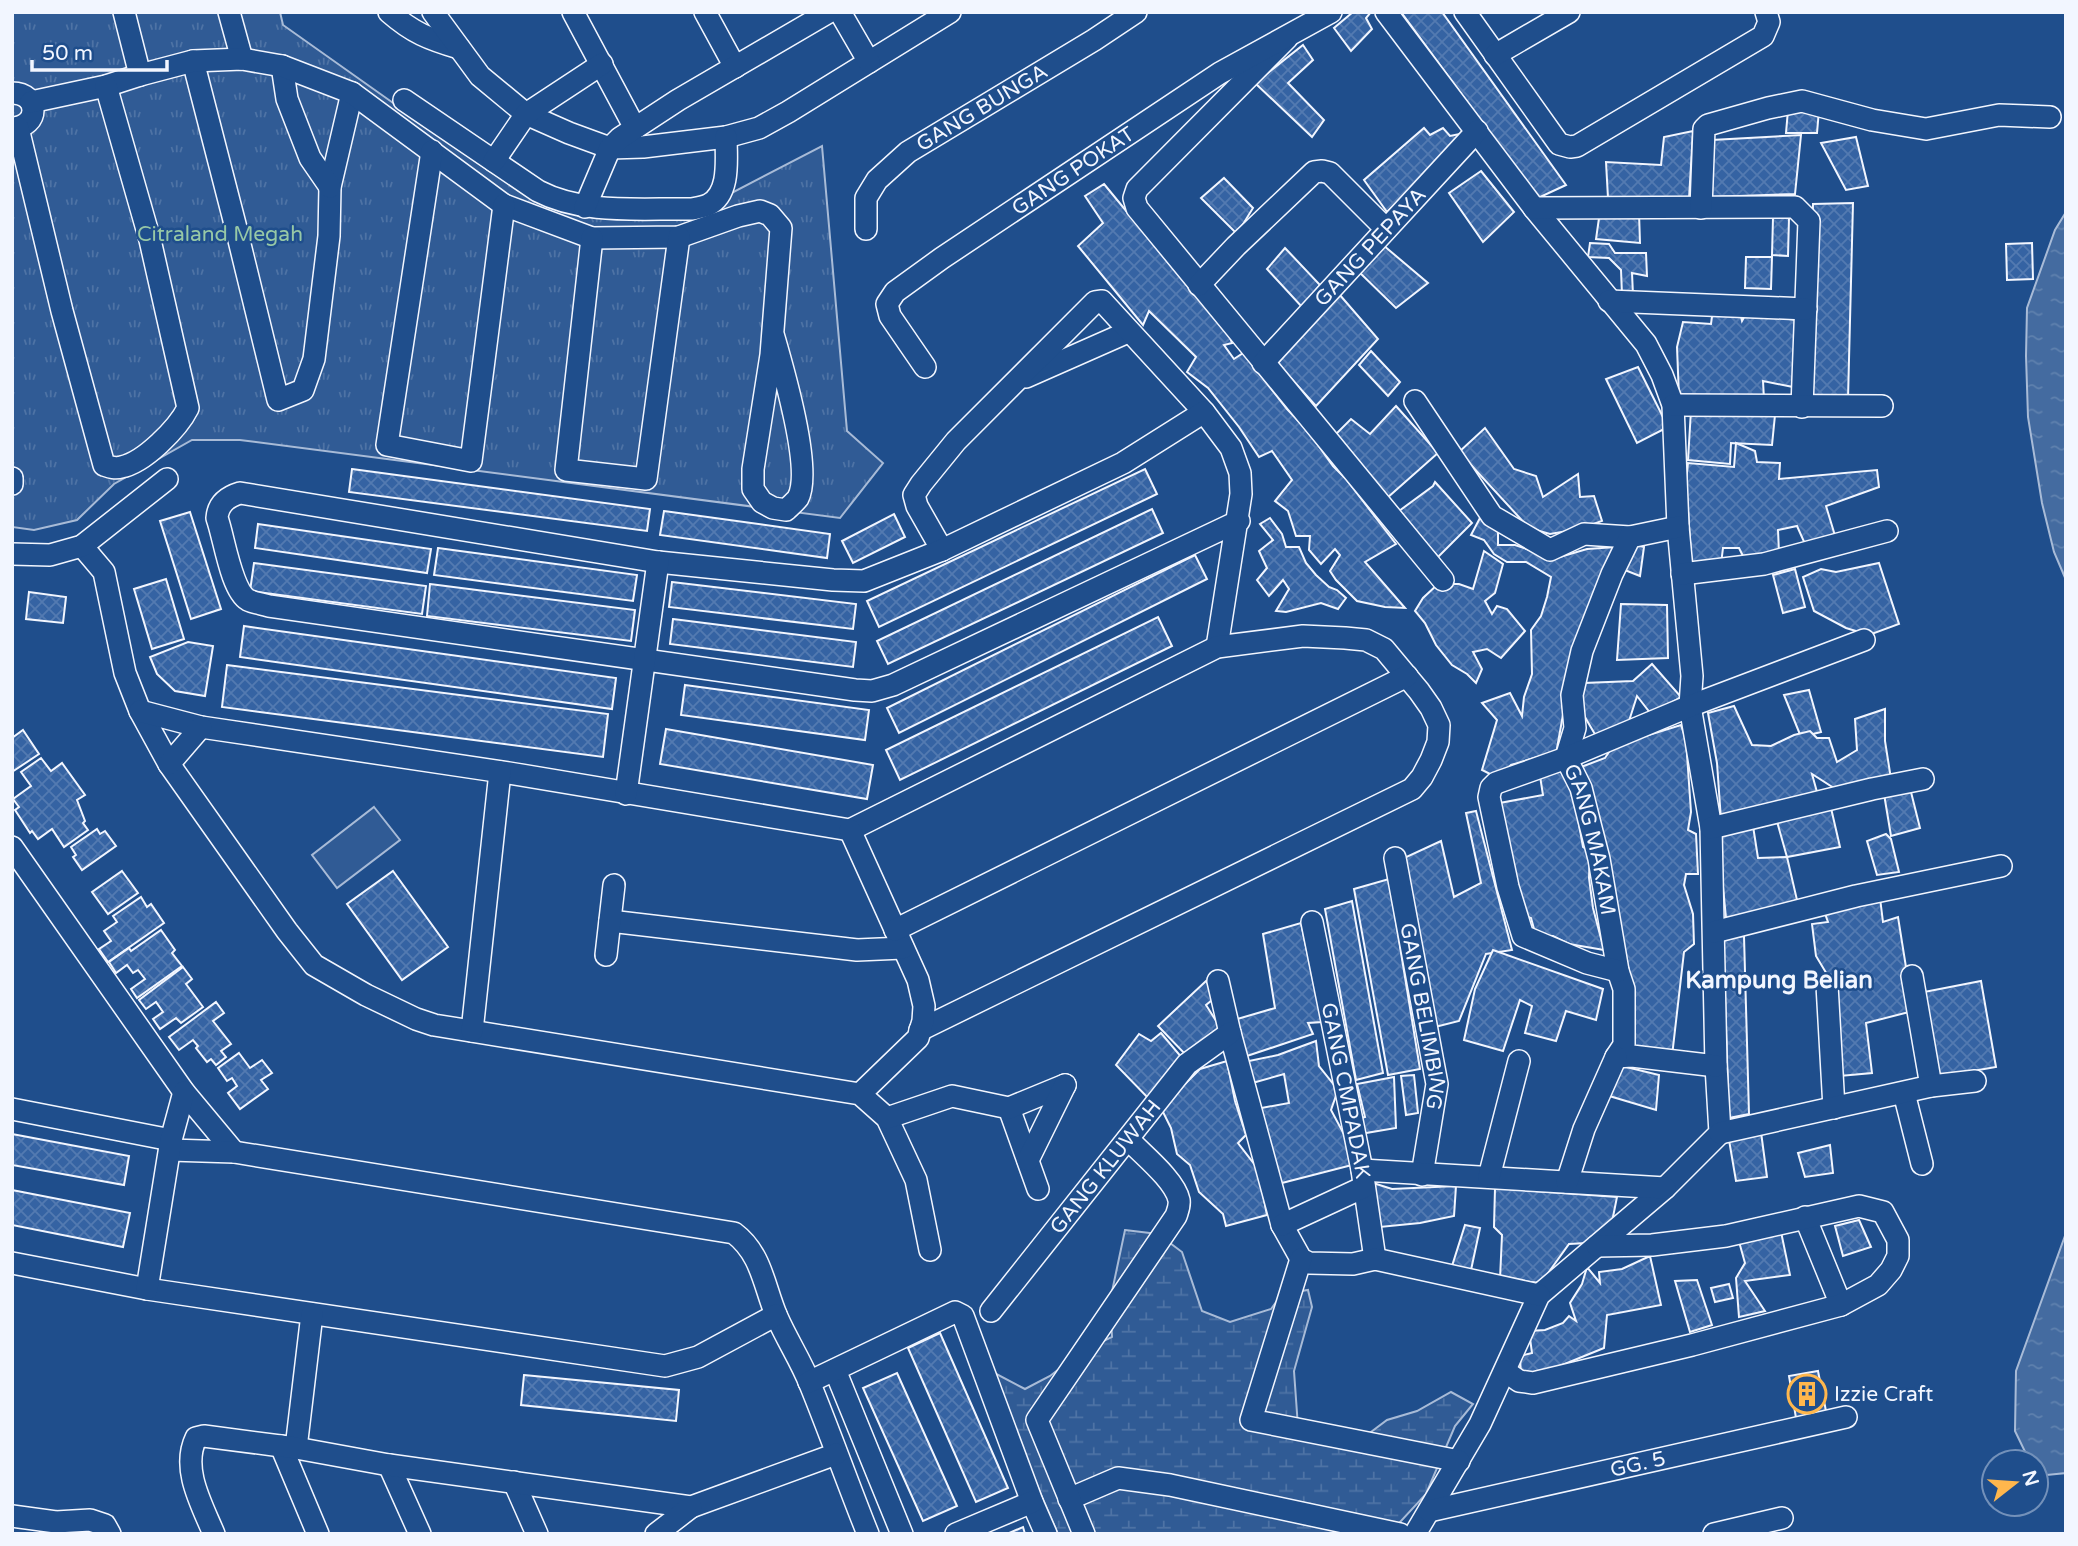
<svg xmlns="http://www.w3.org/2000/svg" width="2078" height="1546" font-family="'Varela Round',sans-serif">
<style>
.built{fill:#305b95;stroke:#a8bbd7;stroke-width:2}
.wetland{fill:url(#wetland-marsh);stroke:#a8bbd7;stroke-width:2}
.park{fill:url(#park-tufts);stroke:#a8bbd7;stroke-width:2}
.water{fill:url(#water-ripples);stroke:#a8bbd7;stroke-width:2}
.building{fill:url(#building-cross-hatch);stroke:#f2f6ff;stroke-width:2}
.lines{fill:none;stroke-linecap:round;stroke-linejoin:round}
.minor-casing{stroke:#f2f6ff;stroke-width:24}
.minor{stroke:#1f4e8c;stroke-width:21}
.labels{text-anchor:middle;stroke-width:5;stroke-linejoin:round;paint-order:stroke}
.street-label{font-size:21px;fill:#f2f6ff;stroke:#1f4e8c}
.park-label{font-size:21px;fill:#97c8a6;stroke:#1f4e8c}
.poi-label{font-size:21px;fill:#f2f6ff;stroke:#1f4e8c;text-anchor:start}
.quarter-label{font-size:24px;font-weight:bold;fill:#f2f6ff;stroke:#1f4e8c}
</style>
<defs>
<pattern id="wetland-marsh" width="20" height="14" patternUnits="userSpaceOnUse" patternTransform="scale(1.75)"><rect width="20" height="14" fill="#305b95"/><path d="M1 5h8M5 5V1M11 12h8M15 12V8" fill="none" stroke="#4e73a5"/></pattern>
<pattern id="park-tufts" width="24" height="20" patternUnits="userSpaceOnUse" patternTransform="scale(1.75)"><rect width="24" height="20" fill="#305b95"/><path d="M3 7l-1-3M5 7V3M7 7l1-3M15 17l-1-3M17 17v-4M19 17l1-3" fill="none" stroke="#4e73a5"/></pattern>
<pattern id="water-ripples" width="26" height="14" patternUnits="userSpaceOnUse" patternTransform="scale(1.75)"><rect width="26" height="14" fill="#446ba0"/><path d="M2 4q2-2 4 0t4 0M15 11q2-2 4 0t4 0" fill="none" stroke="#5f81ae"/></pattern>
<pattern id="building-cross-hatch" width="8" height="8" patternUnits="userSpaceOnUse" patternTransform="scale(1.75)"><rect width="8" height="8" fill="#3563a3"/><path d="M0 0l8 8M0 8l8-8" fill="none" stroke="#537ab1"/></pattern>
</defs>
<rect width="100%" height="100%" fill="#1f4e8c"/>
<path class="built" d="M374,807l26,33 -63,48 -25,-33z"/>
<path class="wetland" d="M1125,1230l33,4 24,18 20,59 28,11 41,-13 11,-15 26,-4 4,17 -18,64 4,56 65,11 24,-18 30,-9 34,-19 22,12 -18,22 -29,68 -37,40h-331l-71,-165 38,20 25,-13 31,-24 31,-15 -2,-36z"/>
<path class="park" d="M12,12h268l3,13 209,148 91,41 141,-17 98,-51 25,285 36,32 -43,55 -600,-78h-48l-78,44 -37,36 -43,10 -22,-3z"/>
<g class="water">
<path d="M2066,212v368l-12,-28 -12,-49 -14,-86 -2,-61 1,-48 28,-78z"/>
<path d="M2066,1233v240l-29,3 -1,-14h-6l-15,-31 1,-60z"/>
</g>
<g class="building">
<path d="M1353,12h18l-5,6 6,11 -21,22 -17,-23z"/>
<path d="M1401,12h41l124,173 -28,13z"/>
<path d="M1303,45l10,15 -25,23 36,37 -12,17 -57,-54z"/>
<path d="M1788,110h31l-2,23h-31z"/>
<path d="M1424,128l6,7 13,-7 7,8 25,-5 -88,81 -23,-32z"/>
<path d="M1693,131l-4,68 -81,-1 -2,-36 55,3 3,-28z"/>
<path d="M1801,135l-6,59 -84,3 1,-57z"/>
<path d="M1856,137l12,49 -22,4 -25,-47z"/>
<path d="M1481,171l33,41 -31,30 -34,-49z"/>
<path d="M1224,178l29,30 -16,26 -36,-36z"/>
<path d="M1104,184l79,96 42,45 7,18 -8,2 10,14 9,-6 44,56 21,22 25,35 13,13 50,65 -31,18 40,46 -20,-1 -28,-6 -21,-21 -6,-9 10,-16 -5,-6 -14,15 -12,-14 1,-14h-14l-8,-25 -13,-10 17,-21 -20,-29 -13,6 -20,-30 -31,-39 -21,-16 9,-15 -47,-46 -6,14 -65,-79 25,-23 -18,-27z"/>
<path d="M1853,203l-5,196 -40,1 5,-196z"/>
<path d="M1600,211l39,2 1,30 -44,-4z"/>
<path d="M1773,218h16l-1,38 -16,-1z"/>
<path d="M1590,243l19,1 6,9h31l1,23 -15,-3 1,22h-11l-1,-25 -12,-12 -21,-1z"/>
<path d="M2032,243l1,36 -26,1 -1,-36z"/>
<path d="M1383,245l45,38 -32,25 -40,-39z"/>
<path d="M1285,248l35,37 -18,22 -35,-38z"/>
<path d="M1746,257h26l-1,32 -26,-1z"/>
<path d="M1339,294l39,45 -62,67 -39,-43z"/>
<path d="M1713,309l27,3 2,9 5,-9 49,8 -3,67 -30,-6 1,18 -85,-2 -2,-50 6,-25 28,2z"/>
<path d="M1371,351l29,31 -12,14 -29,-31z"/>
<path d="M1638,367l30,60 -31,16 -31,-64z"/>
<path d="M1396,406l42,47 -51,45 -53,-62 17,-17 19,15z"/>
<path d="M1691,410l84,5 -3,30 -41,-2 -1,21 -42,-4z"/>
<path d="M1485,428l29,41 22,7 7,21 35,-23 2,23 14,-1 8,25 -23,8 -29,5 -21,-6 -70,-76z"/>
<path d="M1736,443l19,8 2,11 23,1 -1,16 98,-9 2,17 -53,19 10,33 -31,5 -8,-18 -19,4 1,23 -34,7 -6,-12h-16l-2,16 -29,4 -6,-86 2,-19 46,4z"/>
<path d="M352,469l298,40 -3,22 -298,-39z"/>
<path d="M1145,469l12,25 -278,133 -12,-26z"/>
<path d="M1435,482l37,41 -34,34 -39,-46 34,-25z"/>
<path d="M1152,509l11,24 -275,131 -11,-23z"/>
<path d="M664,511l166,23 -3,24 -167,-23z"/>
<path d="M190,512l31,97 -30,10 -31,-98z"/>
<path d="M894,514l11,23 -52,26 -11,-22z"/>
<path d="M1270,518l12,16 4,13h13l7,16 10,12 13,12 8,3 9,8 -8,11 -17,-6 -35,9 -10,-1 13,-22 -6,-9 -14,16 -12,-16 10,-12 -8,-17 14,-11 -13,-16z"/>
<path d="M1480,518l18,11v16h17l26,9 19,3 27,-8 29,-2 -52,162 -8,45 -15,2 -30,9 -13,13 -16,-8 15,-50 -15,-17 28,-10 12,23 2,-19 8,-23 -1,-44 10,-14 6,-19 4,-20 -25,-15h-19l-13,-8 -10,-14 -13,-5z"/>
<path d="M258,524l173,25 -4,24 -172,-25z"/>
<path d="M1632,544l12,3 -4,29 -18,-7z"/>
<path d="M438,548l199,27 -4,26 -199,-26z"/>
<path d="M1484,551l19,13 -8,29 -10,8 7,13 5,-8 10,3 18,22 -24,27 -14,-9 -14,3 9,17 -6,14 -9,-9 -15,-9 -16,-20 -11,-22 -10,-12 8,-13 15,-14h21l14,5z"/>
<path d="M1195,555l12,24 -308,154 -12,-25z"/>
<path d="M254,563l172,23 -4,28 -172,-23z"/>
<path d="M1879,563l20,61 -30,11 -23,-7 -32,-17 -11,-34 18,-8 15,3z"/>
<path d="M1795,569l10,38 -22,6 -10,-38z"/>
<path d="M166,579l18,60 -32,10 -18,-60z"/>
<path d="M672,582l184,22 -3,25 -184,-22z"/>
<path d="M430,584l205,26 -4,31 -204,-25z"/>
<path d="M29,592l37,5 -3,26 -37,-4z"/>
<path d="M1621,604l46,1 1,53 -51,2z"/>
<path d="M1158,617l14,29 -272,134 -14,-30z"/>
<path d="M673,619l183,23 -3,25 -183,-23z"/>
<path d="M244,626l372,52 -4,31 -372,-52z"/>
<path d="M188,642l25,4 -8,50 -30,-5 -18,-17 -7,-17z"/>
<path d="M1652,664l29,33 -30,17 -14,-18 -8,25 -33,15 -17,-29 5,-24 49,-2z"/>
<path d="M227,665l381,49 -5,43 -381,-50z"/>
<path d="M685,685l184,25 -4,30 -184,-25z"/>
<path d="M1809,690l12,42 -20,5 -17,-42z"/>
<path d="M1734,706l18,39 19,1 23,-11 16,-4 7,7h12l8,24 20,-12 -2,-31 30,-10v32l6,38 -54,11 -25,-16 5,18 -96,28 -4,-57 -9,-50z"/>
<path d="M1681,725l5,15 5,72 -3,18 8,4 2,40h-12l-2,11 9,29 1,30 -10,8 -12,104 -43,-7 -48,-282 24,-9 8,-12z"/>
<path d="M666,729l207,36 -6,34 -207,-35z"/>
<path d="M23,730l16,24 -27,18v-34z"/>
<path d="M41,758l10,13 11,-8 23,32 -8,5 8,21 -2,2 5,7 -24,17 -12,-18 -14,10 -6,-8 -2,2 -15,-23 4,-3 -6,-8 18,-13 -10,-14z"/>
<path d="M1560,769l14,27 9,51 7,5 -1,26 4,30 11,42 -35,-6 -16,-8h-17l-5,-18 -11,-4 -26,-110 49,-9 -3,-19z"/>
<path d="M1910,788l10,40 -29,8 -7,-42z"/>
<path d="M1831,808l9,39 -53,10 -11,-39z"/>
<path d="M1476,811l36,139 -26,4 -27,67 -28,7 -27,-170 37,-17 13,56 27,-14 -15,-70z"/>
<path d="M1753,826l5,32 29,-1 10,43 -26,9 -45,9 -8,-83z"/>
<path d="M97,829l3,5 5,-3 11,15 -34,24 -9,-13 3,-2 -5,-8z"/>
<path d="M1886,834l5,5 8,33 -22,3 -10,-34z"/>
<path d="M122,871l16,22 -30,21 -16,-22z"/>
<path d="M393,871l55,76 -46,33 -55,-76z"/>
<path d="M1389,879l31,190 -32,6 -34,-186z"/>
<path d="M141,897l6,10 4,-3 13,19 -56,39 -9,-13 12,-8 -7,-10 13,-9 -4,-6z"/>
<path d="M1880,898l3,24 15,-5 15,94 -47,12 6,50 -32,3 -9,-95 -15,-25 -4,-32 16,-2 -4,-11z"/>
<path d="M1352,901l31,172 -27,7 -31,-171z"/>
<path d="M1301,923l21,99 -14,1 5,11 -72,24 -14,-36 48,-14 -12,-74z"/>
<path d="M161,930l14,20 -3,3 10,13 -45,32 -6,-9 14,-10 -7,-9 -5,3 -6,-8 -11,8 -7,-11 20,-14 2,3z"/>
<path d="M1744,936l5,178 -20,4 -6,-180z"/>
<path d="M1493,950l110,39 -7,31 -30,-9 -10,30 -31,-8 7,-27 -12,-6 -17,51 -39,-11 11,-51z"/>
<path d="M183,967l9,12 -6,5 17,23 -22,16 -5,-5 -16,11 -7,-10 10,-7 -7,-10 -10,7 -7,-9z"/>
<path d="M1206,981l11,15 -11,9 14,22 -35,27 -27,-28z"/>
<path d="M1981,981l15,86 -58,10 -14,-85z"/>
<path d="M216,1002l8,11 -11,8 18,23 -10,7 5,6 -10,8 -5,-6 -4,3 -11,-14 2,-2 -5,-6 -14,10 -10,-13z"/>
<path d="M1161,1033l22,26 -32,42 -35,-36 23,-31 12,7z"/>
<path d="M1316,1041l3,25 19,24 -7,20 15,28 6,27 -74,19 -22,-75 33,-6 -5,-29 -35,10 -5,-22 34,-7z"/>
<path d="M239,1053l11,15 12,-8 10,13 -11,7 7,9 -28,20 -12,-16 9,-7 -5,-8 -5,3 -9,-13z"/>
<path d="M1227,1061l8,40 11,34 -8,8 20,26 9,46 -41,11 -3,-12 -24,-22 -9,-27 -13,-11 -6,-26 -10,-20 39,-39z"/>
<path d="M1618,1065l41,10 -3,35 -50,-15z"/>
<path d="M1414,1075l4,38 -12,2 -5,-39z"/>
<path d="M1394,1077l2,51 -36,6 -3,-15 8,-2 -8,-33z"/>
<path d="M1761,1132l6,45 -31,4 -7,-41z"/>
<path d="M12,1134l117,22 -5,29 -112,-20z"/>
<path d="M1830,1145l3,28 -28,4 -7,-24z"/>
<path d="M1370,1182l22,7 64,-3 -2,30 -34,7 -40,4z"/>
<path d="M1495,1188l122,9 -7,35 -23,11 -18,1 -28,39 -41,-4 2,-44 -8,-8z"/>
<path d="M12,1190l118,23 -7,34 -111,-22z"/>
<path d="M1859,1220l12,27 -28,9 -8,-30z"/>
<path d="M1465,1225l15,3 -9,42 -19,-4z"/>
<path d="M1780,1227l10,48 -45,6 20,30 -26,6 -3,-39 9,-15 -7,-25z"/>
<path d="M1650,1256l11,49 -54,10 -3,33 -59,24 -24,5 -1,-21 12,-3 -3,-22 16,-1 18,-7 6,-7 7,5 -6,-18 12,-19 5,-17 13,16 -1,-11 23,-3z"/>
<path d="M1697,1280l15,45 -22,7 -15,-51z"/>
<path d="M1729,1284l4,14 -18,4 -4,-14z"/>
<path d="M940,1333l68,155 -32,14 -68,-154z"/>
<path d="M1818,1371l8,40 -30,7 -7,-42z"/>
<path d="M897,1373l60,133 -34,15 -60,-133z"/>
<path d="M524,1375l155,15 -3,31 -155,-16z"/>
<path d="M1023,1527l2,7h-18z"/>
</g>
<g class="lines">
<defs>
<g id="minor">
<path d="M124,12l16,63"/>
<path d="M229,12l13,47"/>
<path d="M389,12c24,21 40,27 70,36"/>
<path d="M433,12l47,64 46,38 43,19 41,15 33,-1 83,-10 33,-9 29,-16 162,-100"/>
<path d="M573,12l62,116"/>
<path d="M705,12l30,55"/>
<path d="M840,12l29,50"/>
<path d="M1386,12l148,196 112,136 16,31 11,30 5,122 14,149 -2,30 21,122 5,238 4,67 -55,55 -126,107 -59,129 -65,110"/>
<path d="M1465,12l94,132 11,3 7,-1 186,-110 6,-14 -3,-10"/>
<path d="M1287,38l-150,151 -3,9 3,10 306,372"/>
<path d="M1495,55l74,-43"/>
<path d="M193,61l42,163 43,176 25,-10 11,-31 15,-123 1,-49 22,-94"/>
<path d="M282,66l5,33 23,59 20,29"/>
<path d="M12,93c28,0 28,34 0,35"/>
<path d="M404,100l134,91c46,24 103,17 154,18 5,-1 11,-2 16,-4 23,-11 18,-47 18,-68"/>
<path d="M31,102l75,-16 34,-11 53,-14 49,-2 40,7 70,27 152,112 88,33 87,-1 59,-21 22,-5 10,4 11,13 -10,127 -18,114v20l9,13 11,6 13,2c3,-3 9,-8 12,-12 15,-28 -16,-133 -25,-164"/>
<path d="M18,128l44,183 42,154c6,2 11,4 17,2 23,-4 57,-39 67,-59l-38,-168 -44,-154"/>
<path d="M432,151l-45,294 84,16 33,-256"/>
<path d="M494,161l32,-47 76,-50"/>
<path d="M585,207l25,-59 10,-10 58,-38 151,-88"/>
<path d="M1534,208l261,-1 14,14 -7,186"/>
<path d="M1701,208l3,-79 4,-4 60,-17 34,-7 70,19 54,9 73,-14 51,2"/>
<path id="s1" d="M866,229v-31l11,-18 31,-28 186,-112 42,-28"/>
<path d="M592,238l-26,232 80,9 33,-242"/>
<path d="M1199,285l37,-39 78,-74 8,-1 8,2 56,56"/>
<path d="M1609,301l197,8"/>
<path id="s2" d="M1263,363l214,-232"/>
<path id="s3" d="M925,367l-35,-51 -3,-12 8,-12 47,-34 278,-185 111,-61"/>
<path d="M1026,377l102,-45"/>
<path d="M1415,401l77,115 58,34 34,-16 46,3"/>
<path d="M1673,405l209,1"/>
<path d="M12,478v6"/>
<path id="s4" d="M1678,527l-48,10 -18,37 -30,77 -10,44 3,33 -9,30 15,30 9,36 9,35 19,112 6,18v56l-8,12 16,-1 84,10"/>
<path d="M82,546l22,26 21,101 15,38 29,53 118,167 27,34 52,30 50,24 18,6 426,69 27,24 29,62 14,70"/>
<path d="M942,550l-25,-44 -3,-11 7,-11 35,-43 139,-139 7,-1 102,111"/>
<path d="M12,554l38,1 32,-9 85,-67"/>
<path d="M1682,574l82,-10 123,-33"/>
<path d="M1217,647l24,-153 -1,-21 -9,-25 -27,-36 -81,51 -181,87 -78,31 -31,-1 -175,-18 -418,-69c-13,4 -22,11 -23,25 7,19 14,72 31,82 6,3 15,4 21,6l586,84 17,1 21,-6 346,-164"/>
<path d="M140,711l61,16 308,46 341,57 367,-183 86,-11 42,2 21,2 18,9 35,42 12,17 8,17 -1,17 -7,18 -9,17 -10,12 -492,241"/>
<path d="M169,764l32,-37"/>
<path d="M626,794l32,-232"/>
<path d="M1711,828l161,-39 51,-10"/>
<path d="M850,830l68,150 6,26 -1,15 -5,17 -58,56"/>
<path d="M12,847l172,245 50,60"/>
<path id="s5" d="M1395,858l42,226 -15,91"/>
<path d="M610,921l247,29 46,-2"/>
<path id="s6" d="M1312,922l50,248 13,89"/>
<path d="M895,930l512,-254"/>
<path d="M1714,932l142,-36 145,-30"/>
<path d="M606,955l8,-70"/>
<path d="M1618,971l-31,-8 -64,-27 -15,-49 -19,-90 2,-9 5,-5 70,-25 124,-52 174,-66"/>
<path d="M1912,976l19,110"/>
<path d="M1218,981l12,52 52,192 19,34 8,4 44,1 22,-5 164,36"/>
<path d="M1827,985l7,123"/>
<path d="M472,1031l28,-259"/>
<path d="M1904,1093l18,71"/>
<path d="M1009,1108l29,81"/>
<path d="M12,1109l159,31"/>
<path d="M887,1118l65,-22 57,12 56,-23"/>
<path d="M1720,1133l211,-47 44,-5"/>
<path d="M170,1150l64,2 500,81c28,21 30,54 43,84 10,23 24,44 33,67 20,49 38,100 58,150"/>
<path d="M1028,1160l37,-75"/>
<path d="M1362,1170l303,18"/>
<path d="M1489,1177l30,-116"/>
<path d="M1567,1182l17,-53 32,-72"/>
<path d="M1805,1217l36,88"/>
<path d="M1282,1225l82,-38"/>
<path d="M1301,1259l-50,161 208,41"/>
<path d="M12,1263l135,26 518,77 33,-9 78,-42"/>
<path d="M147,1289l24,-149 13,-48"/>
<path id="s7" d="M991,1311l196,-247 43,-31"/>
<path d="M835,1370l67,164"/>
<path d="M1505,1371l14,10 14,2 159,-38 149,-40 37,-20 13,-15 7,-14v-16l-15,-28 -24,-6 -133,30 -74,9 -55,1"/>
<path d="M809,1382l146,-70 8,4 69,186 14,32"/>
<path d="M281,1446l37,88"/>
<path d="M296,1448l16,-134"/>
<path d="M389,1465l31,69"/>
<path d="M514,1482l23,52"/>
<path d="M1069,1499l49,-21 52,7 230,49"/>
<path id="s8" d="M1429,1511l417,-94"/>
<path d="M12,1516l44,6 34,-2 15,5 5,9"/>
<path d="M214,1534c-12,-29 -33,-65 -18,-96l8,-2 92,12 93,17 302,42 145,-53"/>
<path d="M656,1534l35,-27"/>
<path d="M956,1534l76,-32"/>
<path d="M1084,1534l-47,-114 139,-204c2,-6 4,-10 3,-16 -4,-20 -37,-46 -51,-61"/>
<path d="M1714,1534l68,-16"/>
</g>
</defs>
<use href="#minor" class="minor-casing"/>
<use href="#minor" class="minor"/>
</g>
<defs>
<symbol id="building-ring" viewBox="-11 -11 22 22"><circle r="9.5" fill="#1f4e8c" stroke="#ffb74d" stroke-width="1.5"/><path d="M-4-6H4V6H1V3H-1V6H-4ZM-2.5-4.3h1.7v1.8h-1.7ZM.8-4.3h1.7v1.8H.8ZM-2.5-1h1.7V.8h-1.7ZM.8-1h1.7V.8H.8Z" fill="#ffb74d"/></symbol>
</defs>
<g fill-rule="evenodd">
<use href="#building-ring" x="1785" y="1372" width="44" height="44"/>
</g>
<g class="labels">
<g class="street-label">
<text dy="7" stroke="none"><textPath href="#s1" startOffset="180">GANG BUNGA</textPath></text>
<text dy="7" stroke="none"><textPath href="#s3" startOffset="304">GANG POKAT</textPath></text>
<text dy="7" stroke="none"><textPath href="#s2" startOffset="158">GANG PEPAYA</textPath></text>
<text dy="7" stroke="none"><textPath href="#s4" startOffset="368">GANG MAKAM</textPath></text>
<text dy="7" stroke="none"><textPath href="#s5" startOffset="161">GANG BELIMBING</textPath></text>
<text dy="7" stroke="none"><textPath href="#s6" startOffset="172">GANG CMPADAK</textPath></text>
<text dy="7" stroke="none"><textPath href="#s7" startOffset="184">GANG KLUWAH</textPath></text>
<text dy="7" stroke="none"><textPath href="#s8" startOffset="214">GG. 5</textPath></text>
</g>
<g class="park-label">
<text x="220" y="241">Citraland Megah</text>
</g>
<g class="poi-label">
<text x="1834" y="1401">Izzie Craft</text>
</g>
<g class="quarter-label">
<text x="1779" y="988">Kampung Belian</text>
</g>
</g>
<rect width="2078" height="1546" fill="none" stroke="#f2f6ff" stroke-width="28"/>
<g transform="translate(2015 1483) rotate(73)"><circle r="33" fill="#1f4e8c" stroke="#7391ba" stroke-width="2"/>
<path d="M0-5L12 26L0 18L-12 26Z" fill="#ffb74d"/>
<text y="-10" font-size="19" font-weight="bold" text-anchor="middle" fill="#f2f6ff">N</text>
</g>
<path d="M32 60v10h135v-10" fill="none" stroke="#f2f6ff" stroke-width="3.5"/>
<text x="42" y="60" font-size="21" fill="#f2f6ff" stroke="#1f4e8c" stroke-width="5" paint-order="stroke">50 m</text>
</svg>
